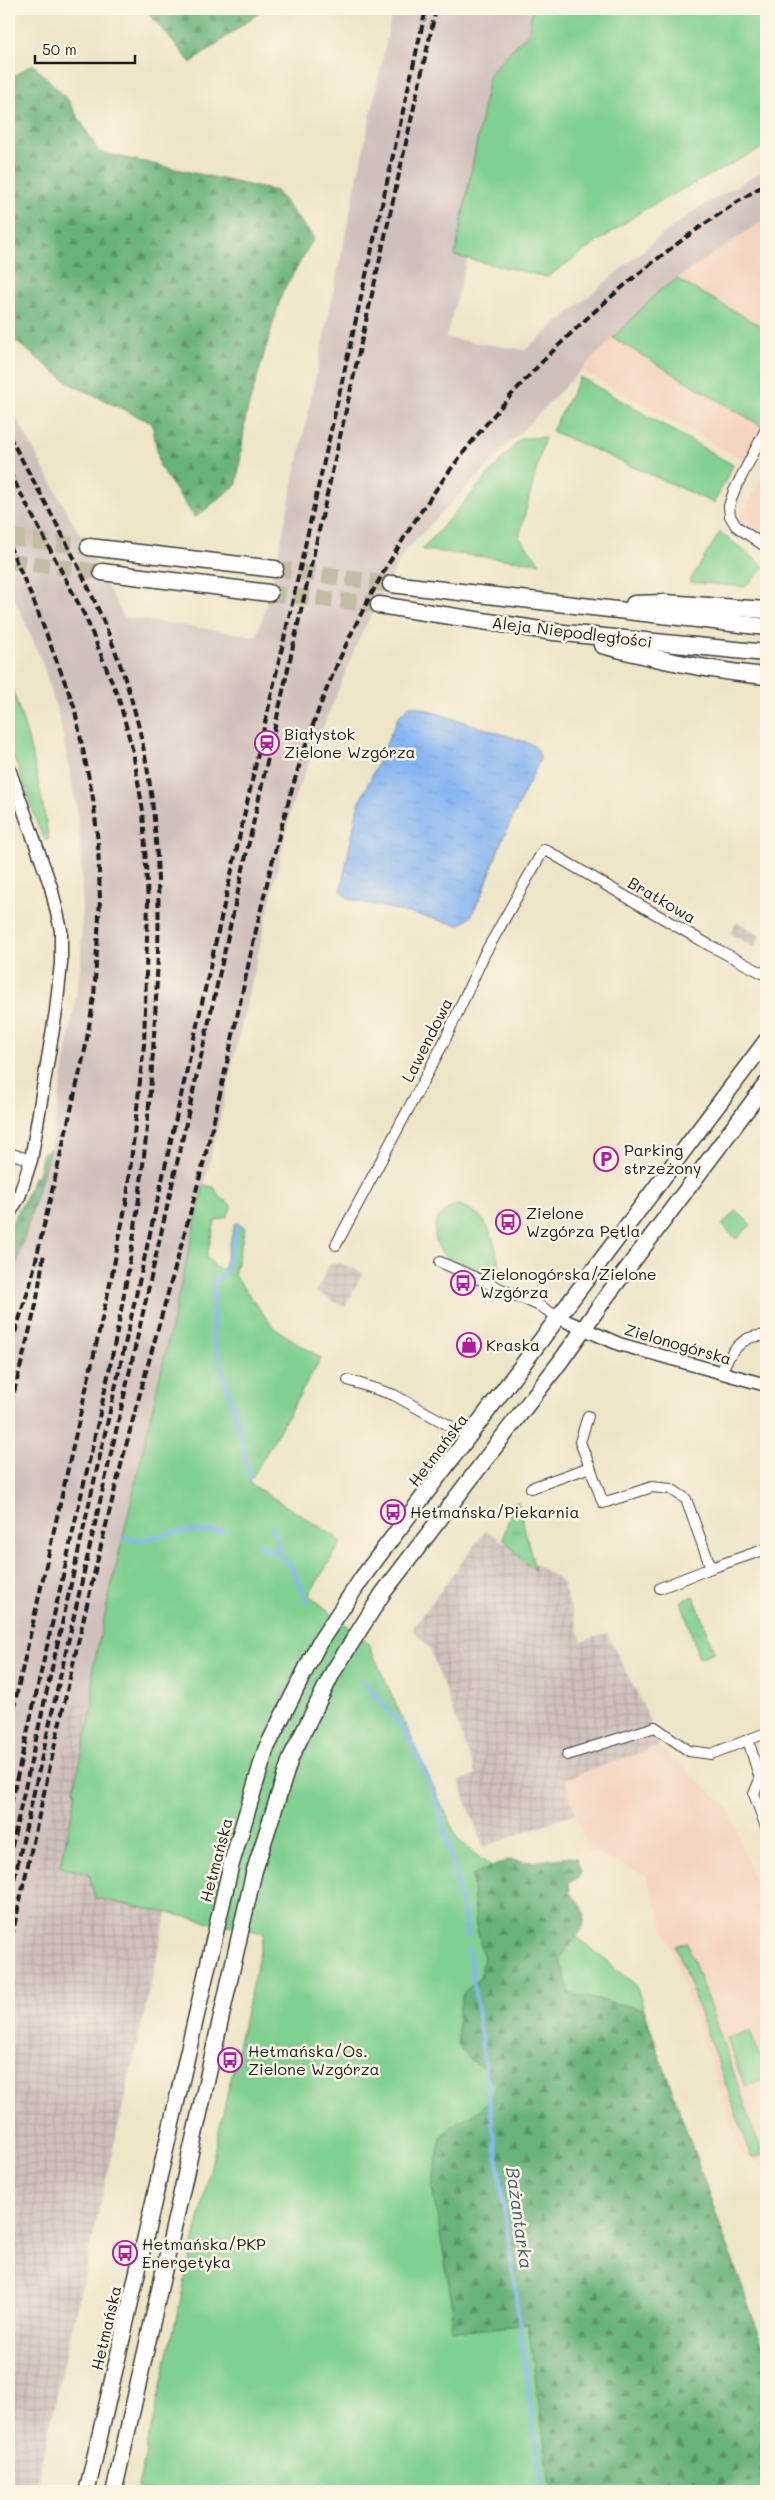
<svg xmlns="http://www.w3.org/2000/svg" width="775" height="2500" font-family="Mali,sans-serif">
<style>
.built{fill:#f4d3c0}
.industrial{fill:url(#industrial-grid)}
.railway{fill:#d0c0bc}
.grass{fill:#80d091;stroke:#4e7656}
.forest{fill:url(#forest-firs);stroke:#42674c}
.park{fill:url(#park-tufts);stroke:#4e7656}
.water{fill:url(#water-ripples);stroke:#526987}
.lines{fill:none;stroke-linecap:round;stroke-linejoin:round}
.stream{stroke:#87b6f2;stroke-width:4}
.primary-tunnel{stroke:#c4bda5;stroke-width:16;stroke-dasharray:16 8;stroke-linecap:butt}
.minor-casing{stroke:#3c3a36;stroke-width:12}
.tertiary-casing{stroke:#3c3a36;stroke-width:15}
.secondary-casing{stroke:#3c3a36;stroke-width:18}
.primary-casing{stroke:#3c3a36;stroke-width:19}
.minor{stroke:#fff;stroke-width:10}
.tertiary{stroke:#fff;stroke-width:12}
.secondary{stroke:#fff;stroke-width:15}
.primary{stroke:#fff;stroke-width:16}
.rail{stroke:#1c1c1c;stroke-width:4;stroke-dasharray:8 4;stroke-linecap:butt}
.labels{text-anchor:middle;stroke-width:5;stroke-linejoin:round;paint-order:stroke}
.street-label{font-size:16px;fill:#1c1c1c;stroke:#fcf5e5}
.poi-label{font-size:16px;fill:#1c1c1c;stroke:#fcf5e5;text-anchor:start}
.water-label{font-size:18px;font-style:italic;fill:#475a72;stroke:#fcf5e5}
</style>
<defs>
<pattern id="industrial-grid" width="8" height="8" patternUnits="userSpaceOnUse" patternTransform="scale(1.25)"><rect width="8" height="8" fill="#d0c0bc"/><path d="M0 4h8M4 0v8" fill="none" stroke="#b2a4a1"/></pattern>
<pattern id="forest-firs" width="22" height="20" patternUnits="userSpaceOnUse" patternTransform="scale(1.25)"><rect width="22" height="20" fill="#68b27b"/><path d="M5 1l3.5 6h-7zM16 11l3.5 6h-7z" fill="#559064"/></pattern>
<pattern id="park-tufts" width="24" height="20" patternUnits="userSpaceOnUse" patternTransform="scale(1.25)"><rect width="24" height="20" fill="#80d091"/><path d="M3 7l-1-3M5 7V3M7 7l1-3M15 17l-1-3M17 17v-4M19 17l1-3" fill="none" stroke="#6eb27c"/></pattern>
<pattern id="water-ripples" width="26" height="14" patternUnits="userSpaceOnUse" patternTransform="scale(1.25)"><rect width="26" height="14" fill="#87b6f2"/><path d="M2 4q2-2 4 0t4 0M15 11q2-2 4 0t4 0" fill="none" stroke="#749ccf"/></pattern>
</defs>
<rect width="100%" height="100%" fill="#fcf5e5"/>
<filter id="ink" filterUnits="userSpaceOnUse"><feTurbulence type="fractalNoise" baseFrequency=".02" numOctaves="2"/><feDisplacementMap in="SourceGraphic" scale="10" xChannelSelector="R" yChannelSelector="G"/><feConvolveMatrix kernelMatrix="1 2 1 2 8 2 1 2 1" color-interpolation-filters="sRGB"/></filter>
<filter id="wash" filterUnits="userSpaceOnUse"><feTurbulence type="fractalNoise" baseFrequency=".0096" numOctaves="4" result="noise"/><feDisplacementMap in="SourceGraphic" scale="20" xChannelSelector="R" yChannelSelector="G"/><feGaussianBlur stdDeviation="1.12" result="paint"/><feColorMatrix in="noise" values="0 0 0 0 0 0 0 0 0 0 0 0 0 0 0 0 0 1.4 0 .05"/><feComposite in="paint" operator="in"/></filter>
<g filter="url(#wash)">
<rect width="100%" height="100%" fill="#eee5c7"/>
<g class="built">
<path d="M766,218v111l-89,-50z"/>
<path d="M613,338l150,89 -18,34 -164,-91z"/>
<path d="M766,470v69l-23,-13 -3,-7z"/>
<path d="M659,1746l69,61 27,77 11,-4v289l-24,-14 -96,-280 -59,-25 -22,-71z"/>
</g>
<g class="industrial">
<path d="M737,922l24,14 -7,11 -24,-14z"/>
<path d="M340,1263l23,10 -18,34 -29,-15 13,-27z"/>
<path d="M486,1530l76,52 20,59 25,-8 38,76 14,37 -94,33 10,34 -92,34 -24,-66 17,-6 -46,-126 -18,-20z"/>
<path d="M75,1701l18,4 -19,84 15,85 6,24 72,14 -132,579h-26v-498z"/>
</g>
<path class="railway" d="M393,9h142l-89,329 79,12 130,-110 44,-32 67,-39v49l-107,73 -151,154 -104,107 -46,89 -65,161 -200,865v38l-18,-3 -66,291v-702l43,-149 29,-178 1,-61 -1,-45 -4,-50 -18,-91 -17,-55 -33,-76v-182l115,213 132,19 8,-22 16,-68z"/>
<g class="grass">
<path d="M532,9h234v137l-121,63 -98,68 -92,-21 35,-183 39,-41z"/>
<path d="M677,279l89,50v91l-3,7 -150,-89 46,-47z"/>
<path d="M580,377l153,88 -19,38 -162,-72z"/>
<path d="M545,437l-26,100 21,26 -118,-13 99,-112z"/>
<path d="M720,532l45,35 -20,20 -56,-5z"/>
<path d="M9,681c20,51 31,104 40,159l-4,-1 -4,-5 -23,-67 -9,-17z"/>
<path d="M204,1185l10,2 5,9 13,10 -5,11 -12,4 -9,37 5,2 3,7 9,3 12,-47 10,5 -11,47 40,53 47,30 -72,125 93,58 -33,54 59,48 90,197 178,145 130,390v116h-629l127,-558 -169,-35 -6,-24 -29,-7 16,-72 -2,-6 19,-84v-38z"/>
<path d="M458,1205c36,8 37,45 45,75 -12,-5 -49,-17 -58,-24 -9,-7 -12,-22 -9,-32 3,-11 12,-16 22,-19z"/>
<path d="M736,1210l15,15 -15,14 -14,-14z"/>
<path d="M687,1942l76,213 -11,3 -76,-212z"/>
<path d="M750,2030l16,42v7l-21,8 -18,-48z"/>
</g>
<g class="forest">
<path d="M145,9h119l-73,54z"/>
<path d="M33,64l35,36 31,52 177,39 38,47 -32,55 -36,122 -9,69 -42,34 -35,-51 -8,-44 -82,-39 -61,-48v-257z"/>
<path d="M50,1149l-41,142v-64l15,-26 10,-24h3l6,-24z"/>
<path d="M570,1857l6,1 5,13 -2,6 -10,6 1,11c31,24 5,42 -10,65l10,35 73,15 123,345v137h-215l-23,-167 -64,7 -13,-1 2,-22 -21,-121 9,-50 16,-15 21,-11 11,-9 5,-14 -7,-18 -17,-10 -12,-15v-30l5,-22 17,-15 4,-20 -8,-33 -4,-49 35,-16 24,2z"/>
</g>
<g class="park">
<path d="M514,1502h4l17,68 -9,-6 -23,-26z"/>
<path d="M694,1596l20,56 -15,6 -18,-57z"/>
</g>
<path class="water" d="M409,706h6l108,35c11,4 16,6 17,18l-38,81 -19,52 -13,26 -11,7 -109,-26 -6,-4 -3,-6 17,-83 41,-90z"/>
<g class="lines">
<g class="stream">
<path d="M238,1224l-12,48 -12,11 -2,52 26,90 12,53"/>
<path d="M271,1526l7,16v10"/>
<path d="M125,1538l15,2 37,-8 45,-1"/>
<path d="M257,1545c38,13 35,23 51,58"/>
<path d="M360,1678c15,17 33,35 46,55 37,62 47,133 62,203"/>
<path d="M469,1949l73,542"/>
</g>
</g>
</g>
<g filter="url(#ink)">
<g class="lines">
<g class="primary-tunnel">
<path d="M9,537l80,10"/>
<path d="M9,561l93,11"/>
<path d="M275,569l116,15"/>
<path d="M269,593l110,12"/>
</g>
<defs>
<g id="minor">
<path d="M766,429l-32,62 -5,15 1,10 6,10 30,21"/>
<path d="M9,1153l22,7"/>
<path d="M336,1245l108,-203 40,-87 60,-106 165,96 57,30"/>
<path d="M440,1262l102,45 17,11"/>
<path d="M721,1373c7,-18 23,-42 45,-36"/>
<path d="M348,1380l46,15 76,42"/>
<path d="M588,1416l-8,26 10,25"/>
<path d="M531,1488l59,-21 13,36 49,-16 19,2 15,10 25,69 55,-19"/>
<path d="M660,1588l51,-20"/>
<path d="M748,1740l12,39 -6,15 12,33"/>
<path d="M567,1755l88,-28 34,24 22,3 55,-21"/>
</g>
<g id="tertiary">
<path d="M9,769l42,118 10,43v33l-5,48 -25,149 -12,37 -10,17"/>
<path d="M559,1318l60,26 147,41"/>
</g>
<g id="secondary">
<path d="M87,2491l144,-626 35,-116 53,-106 43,-65 404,-537"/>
<path d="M114,2491l140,-619 37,-115 42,-85 50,-79 177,-231 46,-65 160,-213"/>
</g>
<g id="primary">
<path d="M89,547l186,22"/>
<path d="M102,572l167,21"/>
<path d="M391,584l375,43"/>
<path d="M634,604l31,-1 101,7"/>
<path d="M379,605l175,27 212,21"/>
<path d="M602,645c53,14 109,26 164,31"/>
</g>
</defs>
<use href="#minor" class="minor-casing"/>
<use href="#tertiary" class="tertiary-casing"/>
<use href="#secondary" class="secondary-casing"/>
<use href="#primary" class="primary-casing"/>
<use href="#minor" class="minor"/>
<use href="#tertiary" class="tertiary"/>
<use href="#secondary" class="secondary"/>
<use href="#primary" class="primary"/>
<g class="rail">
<path d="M9,436c51,94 105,187 130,292 21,88 22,180 17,270 -4,83 -11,166 -24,249 -14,89 -34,177 -55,266 -22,99 -45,199 -68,299"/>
<path d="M9,471l77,147 33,81 14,53 10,59 5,91 -4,143 -17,153 -15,77 -103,453"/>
<path d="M9,545l25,57 40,104 19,92 5,45 2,57 -6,97 -9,53 -54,231 -22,71"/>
<path d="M11,1404l25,-99 8,-52"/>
<path d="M9,1859l417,-1850"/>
<path d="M9,1902l173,-761 254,-1132"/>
<path d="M9,1949c36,-159 70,-318 110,-476 25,-99 55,-198 81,-297 36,-138 58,-281 101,-416 78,-244 248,-444 465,-576"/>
</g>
</g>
</g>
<defs>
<symbol id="station-ring" viewBox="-11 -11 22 22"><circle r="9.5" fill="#fcf5e5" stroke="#b5179e" stroke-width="1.5"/><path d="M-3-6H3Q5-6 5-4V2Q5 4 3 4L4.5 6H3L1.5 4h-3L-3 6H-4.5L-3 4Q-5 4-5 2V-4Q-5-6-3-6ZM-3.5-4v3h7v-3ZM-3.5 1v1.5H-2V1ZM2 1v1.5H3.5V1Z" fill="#b5179e"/></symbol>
<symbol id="parking-ring" viewBox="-11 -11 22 22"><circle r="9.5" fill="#fcf5e5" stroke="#b5179e" stroke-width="1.5"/><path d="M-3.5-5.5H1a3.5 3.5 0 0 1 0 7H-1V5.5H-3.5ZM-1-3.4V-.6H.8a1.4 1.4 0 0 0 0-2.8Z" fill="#b5179e"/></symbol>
<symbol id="bus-ring" viewBox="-11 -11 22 22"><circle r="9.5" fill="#fcf5e5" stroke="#b5179e" stroke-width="1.5"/><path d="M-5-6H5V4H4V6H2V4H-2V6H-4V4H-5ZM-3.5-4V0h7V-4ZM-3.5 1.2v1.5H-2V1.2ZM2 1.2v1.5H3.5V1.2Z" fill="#b5179e"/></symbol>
<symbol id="shop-ring" viewBox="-11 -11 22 22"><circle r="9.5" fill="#fcf5e5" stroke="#b5179e" stroke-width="1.5"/><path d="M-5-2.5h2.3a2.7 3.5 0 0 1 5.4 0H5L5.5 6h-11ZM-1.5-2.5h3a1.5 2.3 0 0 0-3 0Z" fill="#b5179e"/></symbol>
</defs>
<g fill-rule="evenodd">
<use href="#station-ring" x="253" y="729" width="28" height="28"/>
<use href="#parking-ring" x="592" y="1145" width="28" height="28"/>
<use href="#bus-ring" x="494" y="1208" width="28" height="28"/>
<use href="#bus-ring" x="449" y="1269" width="28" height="28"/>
<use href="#shop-ring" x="455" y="1331" width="28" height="28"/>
<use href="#bus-ring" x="379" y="1498" width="28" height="28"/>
<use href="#bus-ring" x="216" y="2046" width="28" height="28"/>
<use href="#bus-ring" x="111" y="2239" width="28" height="28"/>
</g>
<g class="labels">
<g class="street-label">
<text transform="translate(572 632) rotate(7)" y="6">Aleja Niepodległości</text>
<text transform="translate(662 900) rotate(30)" y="6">Bratkowa</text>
<text transform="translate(427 1040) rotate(-63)" y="6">Lawendowa</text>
<text transform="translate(678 1344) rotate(16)" y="6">Zielonogórska</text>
<text transform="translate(438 1450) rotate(-53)" y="6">Hetmańska</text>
<text transform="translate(216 1860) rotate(-75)" y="6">Hetmańska</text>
<text transform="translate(106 2328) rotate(-77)" y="6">Hetmańska</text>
</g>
<g class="poi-label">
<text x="284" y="740">Białystok<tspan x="284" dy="18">Zielone Wzgórza</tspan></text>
<text x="624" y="1156">Parking<tspan x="624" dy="18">strzeżony</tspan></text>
<text x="526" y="1219">Zielone<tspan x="526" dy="18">Wzgórza Pętla</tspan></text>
<text x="480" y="1280">Zielonogórska/Zielone<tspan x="480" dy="18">Wzgórza</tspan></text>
<text x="486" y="1351">Kraska</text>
<text x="410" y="1518">Hetmańska/Piekarnia</text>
<text x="248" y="2057">Hetmańska/Os.<tspan x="248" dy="18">Zielone Wzgórza</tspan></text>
<text x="142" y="2250">Hetmańska/PKP<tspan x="142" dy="18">Energetyka</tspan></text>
</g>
<g class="water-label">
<text transform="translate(519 2218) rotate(82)" y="6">Bażantarka</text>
</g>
</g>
<rect width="775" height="2500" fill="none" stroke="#fcf5e5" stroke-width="30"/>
<path d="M35 55v8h100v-8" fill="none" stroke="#1c1c1c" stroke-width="2.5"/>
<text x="42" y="55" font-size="15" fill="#1c1c1c" stroke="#fcf5e5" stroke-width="4" paint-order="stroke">50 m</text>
</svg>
